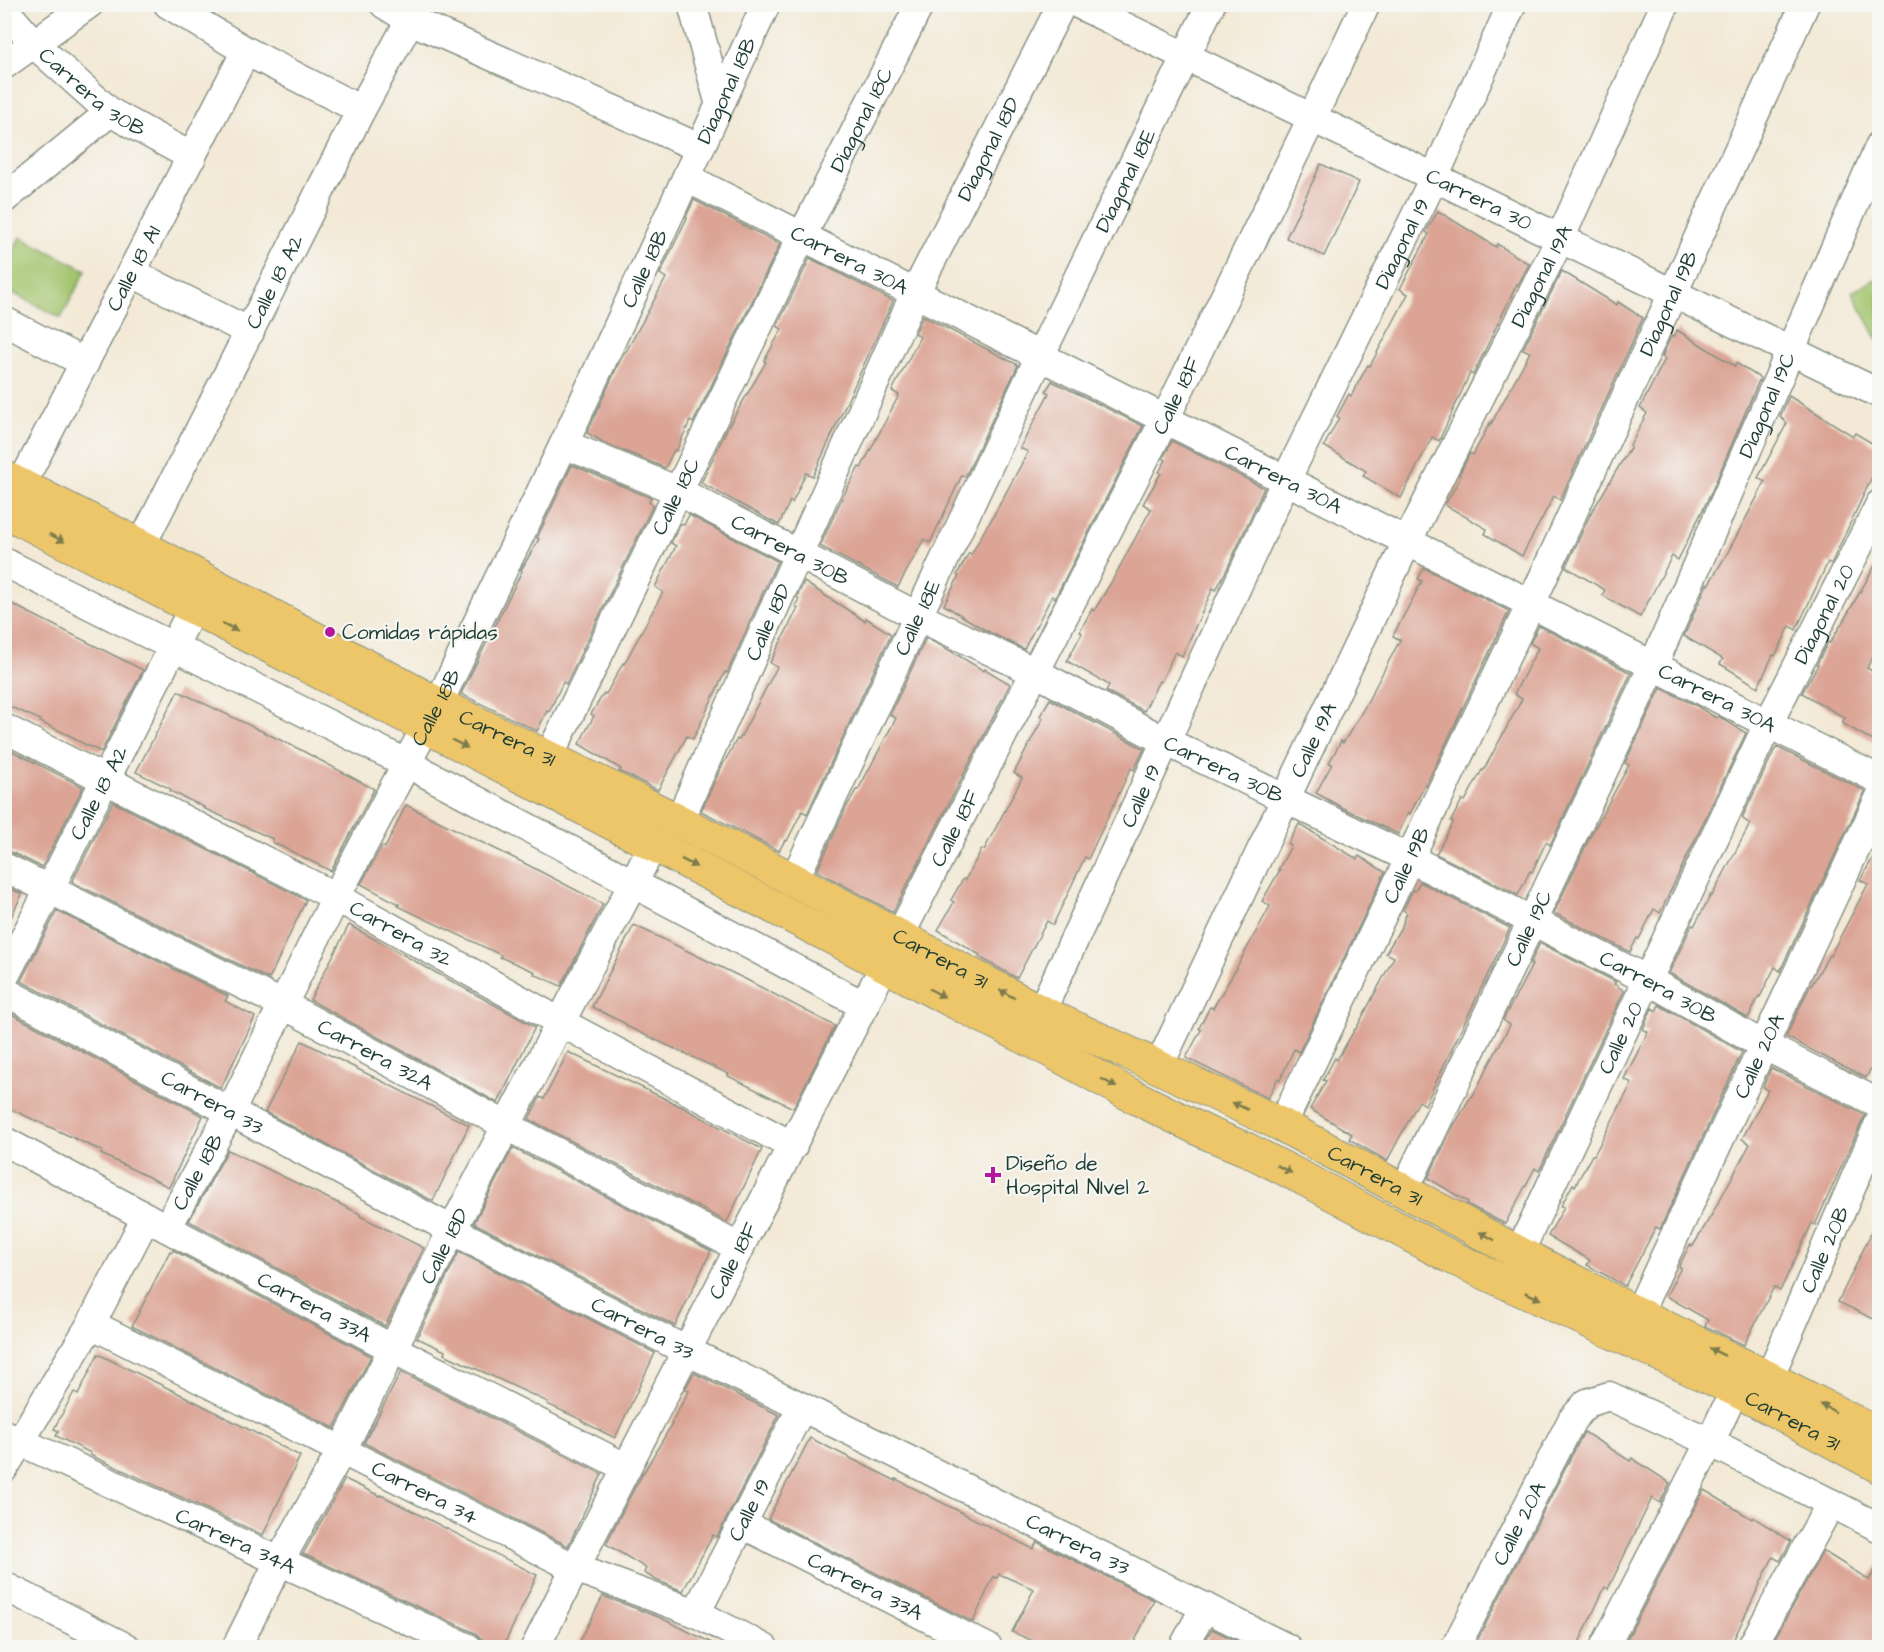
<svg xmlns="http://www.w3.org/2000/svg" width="1884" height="1652" font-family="'Architects Daughter',sans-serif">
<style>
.grass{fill:#a3c46d;stroke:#618050;stroke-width:1.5}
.building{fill:#dba495}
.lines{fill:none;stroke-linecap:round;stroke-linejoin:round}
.minor-casing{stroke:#899385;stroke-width:31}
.major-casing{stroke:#899385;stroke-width:35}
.minor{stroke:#fff;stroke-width:28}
.major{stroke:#ecc669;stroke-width:33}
.oneway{fill:#7b7b4c}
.poi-dot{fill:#b5179e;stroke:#f6f6f2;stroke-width:2}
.labels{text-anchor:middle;stroke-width:4.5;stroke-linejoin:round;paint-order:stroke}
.street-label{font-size:21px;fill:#1f3d34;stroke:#f6f6f2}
.poi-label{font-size:21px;fill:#1f3d34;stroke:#f6f6f2;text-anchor:start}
</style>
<rect width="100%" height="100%" fill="#f6f6f2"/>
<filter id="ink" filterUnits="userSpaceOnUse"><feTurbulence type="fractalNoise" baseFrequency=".0167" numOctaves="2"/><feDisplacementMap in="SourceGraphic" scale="12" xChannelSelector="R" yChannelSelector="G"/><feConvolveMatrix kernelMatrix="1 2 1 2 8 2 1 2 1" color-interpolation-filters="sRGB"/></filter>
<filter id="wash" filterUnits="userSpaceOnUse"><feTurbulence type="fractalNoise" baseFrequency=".008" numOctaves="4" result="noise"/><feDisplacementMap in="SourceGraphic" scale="24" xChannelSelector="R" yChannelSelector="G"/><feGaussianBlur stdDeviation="1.35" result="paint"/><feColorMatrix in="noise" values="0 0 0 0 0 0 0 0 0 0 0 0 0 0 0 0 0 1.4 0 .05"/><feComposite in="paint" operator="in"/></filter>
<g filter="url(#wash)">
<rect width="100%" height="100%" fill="#f3e9d6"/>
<g class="grass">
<path d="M20,237l66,33 -25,48 -56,-29v-21z"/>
<path d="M1879,277v-1v66l-27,-50z"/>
</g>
<g id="blocks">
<g class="building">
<path d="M1321,164l38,18 -35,74 -38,-18z"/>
<path d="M694,200l86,44 -87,179 -3,-2 -14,30 -2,-1 -9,18 -62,-26 -16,-9 36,-79 4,-4 39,-72 -6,-4 27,-56 -1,-1z"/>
<path d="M1438,211l58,36 1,-3 32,20 -11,21 -1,-1 -44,91 -3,-2 -31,68 -7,-4 -31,61 -38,-22 3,-5 -42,-25 15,-28 -2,-2 12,-22 2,2 17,-31 2,1 38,-72 -8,-5 29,-55 -3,-2z"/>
<path d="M810,258l83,43 -80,175 -7,-3 -14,30 -2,-2 -11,24 -78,-42 27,-56 38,-65 -2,-1 18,-32 -5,-3z"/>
<path d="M1562,271l55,34 1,-3 25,16 -83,182 -6,-4 -32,60 -37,-22 2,-5 -42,-24 16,-29 -2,-1 11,-22 3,2 17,-32 1,1 39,-72 -7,-3z"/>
<path d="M923,316l95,49 -53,112 -3,-2 -32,68 -6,-4 -26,48 -78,-41 22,-48 17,-31 2,1 38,-73 -7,-4 28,-54 -5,-4z"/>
<path d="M1677,330l58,36 1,-3 24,15 -49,115 -33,67 -6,-4 -32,61 -38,-22 3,-5 -39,-23 24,-52 41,-69 -1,-1 17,-32 -7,-5 25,-49 -3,-2 9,-21 2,1z"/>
<path d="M1052,381l91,45 -88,172 -3,-2 -28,53 -39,-19 -41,-25 15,-29 -2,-1 12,-22 2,2 17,-31h1l39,-72 -8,-4 29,-55 -3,-2z"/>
<path d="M1789,396l64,40 2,-3 25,15v28l-6,-3 -43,91 -3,-2 -32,68 -6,-4 -15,30 -2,-1 -15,32 -38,-23 3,-5 -39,-23 23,-52 1,1 19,-31 38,-72 -7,-4 29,-55 -7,-6z"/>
<path d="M1172,441l92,47 -37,81 -11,21 -3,-2 -31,68 -7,-4 -14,30 -2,-1 -15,30 -38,-20 3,-6 -42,-24 15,-28 -2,-2 12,-22 2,2 18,-30 39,-72 -8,-5 18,-31 -2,-1 7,-12 -3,-2z"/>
<path d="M572,465l79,33 -2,4 4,3 -87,179 -3,-2 -14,30 -2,-1 -10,20 -76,-37 61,-123 -1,-1 18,-31 -2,-1z"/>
<path d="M689,515l88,46 -50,112 -2,-1 -32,67 -6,-3 -29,54 -39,-19 2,-2 -42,-25 15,-28 -3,-2 13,-21 2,1 17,-31 1,1 39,-72 -8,-5 21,-41 -5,-3 10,-20 3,2z"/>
<path d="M1880,557v85l-13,26 13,8v69l-38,-22 3,-5 -43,-25 16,-28 -1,-1 11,-22 2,1 18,-30z"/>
<path d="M1424,568l85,43 -83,174 -1,-1 -15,30 -2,-1 -10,21 -55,-26 -27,-15 16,-29 -3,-1 12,-22 2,2 19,-31 38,-72 -7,-4 29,-55 -4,-2z"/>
<path d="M804,582l61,39 1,-3 25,16 -84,180 -5,-3 -15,30 -2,-1 -6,11 -78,-40 19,-41 17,-31 2,1 38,-73 -7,-4 28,-55 -3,-2 4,-7 -2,-2z"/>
<path d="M4,600l139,70 -42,82 -27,-13 1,-1 -35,-16 1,-2 -37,-16z"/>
<path d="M1539,626l92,47 -81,172 -4,-3 -14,30 -2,-1 -12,24 -82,-41 17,-31 -2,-2 11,-21 3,1 17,-31 1,1 39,-72 -8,-5 24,-46 -8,-5z"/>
<path d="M926,638l23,12 35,21 1,-2 25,15 -117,228 -76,-41 29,-63 10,-18h2l38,-72 -6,-3z"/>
<path d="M1661,688l36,18 19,12 2,-2 10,6 18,11 -86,180 -6,-4 -15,30 -2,-1 -7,14 -76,-39 36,-76 39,-72 -4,-2z"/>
<path d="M178,691l121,58 75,40 -43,82 -59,-29 1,-3 -70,-31 1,-1 -34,-16 1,-2 -35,-17z"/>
<path d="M1050,699l94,50 -10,21 -3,-2 -43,91 -3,-2 -32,68 -6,-4 -30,57 -38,-21 1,-2 -42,-25 16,-28 -3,-2 12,-21 2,1 17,-31 2,1 38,-72 -8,-5 29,-55 -3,-2z"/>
<path d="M4,747l79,40 -41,80 -31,-15 -7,-1z"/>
<path d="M1777,747l88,44 -85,180 -5,-4 -15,30 -1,-1 -11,22 -79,-45 23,-48 2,1 17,-31 1,1 38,-72 -7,-5v-3l31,-65z"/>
<path d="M113,802l193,98 -37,79 -197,-97z"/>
<path d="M406,805l120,59 77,40 -42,82 -27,-12 1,-2 -35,-15 1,-2 -103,-49 1,-2 -38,-20 21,-38 3,2z"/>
<path d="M1299,824l58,35 2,-3 26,16 -86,180 -5,-3 -14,31 -2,-2 -10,20 -82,-40 15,-28 -2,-2 11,-21 3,1 18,-30 39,-72 -8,-5 18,-31h-2l13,-24 -3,-2z"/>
<path d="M1880,846v204l-14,28 -80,-41 24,-51h1l18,-31 1,1 38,-72 -8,-4z"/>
<path d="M1420,882l90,46 -85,177 -6,-4 -32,60 -38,-22 3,-5 -42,-25 16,-28 -3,-1 12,-22 2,2 18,-31h1l38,-72 -8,-4 18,-31 -1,-1 4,-8 -4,-3 10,-20 2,1z"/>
<path d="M4,886l18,8 -18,38z"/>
<path d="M57,911l171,85 -3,5 30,16 -34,71 -200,-107z"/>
<path d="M349,925l186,102 -37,76 -188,-103z"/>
<path d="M634,925l113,55 88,46 -42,82 -65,-32 1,-2 -103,-48v-2l-34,-17z"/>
<path d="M1540,943l76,39 -2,2 10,7 -85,180 -4,-3 -30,56 -38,-20 1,-2 -40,-24 25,-51 18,-31 1,1 38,-72 -7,-5 29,-55 -2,-1z"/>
<path d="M1659,1005l83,47 -82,177 -4,-2 -31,59 -38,-21 3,-5 -42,-24 16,-29 -3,-1 12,-22 2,2 17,-31h2l38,-72 -8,-4 24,-47 -5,-3 9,-21 4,3z"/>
<path d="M4,1010l199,106 -34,71 -68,-33 1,-3 -98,-45z"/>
<path d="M302,1041l167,84 -36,76 -168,-89z"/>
<path d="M568,1052l112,54 82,43 -35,73 -198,-103 11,-22 4,2z"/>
<path d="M1771,1068l94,47 -50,110 -3,-2 -32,68 -6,-4 -30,58 -39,-19 3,-6 -42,-24 15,-28 -2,-2 1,-2 10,-19 3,1 18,-30 39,-72 -8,-5 26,-49 -5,-3z"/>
<path d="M513,1148l198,103 -36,75 -201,-103z"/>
<path d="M228,1150l118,57 14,7v2l64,32 -39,78 -196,-105z"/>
<path d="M1880,1215v107l-42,-20z"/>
<path d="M173,1250l198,106 -37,72 -202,-102 38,-75 2,1z"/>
<path d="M459,1252l196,101 -40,85 -34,-17 1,-1 -35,-16 1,-2 -104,-48 1,-3 -28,-13z"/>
<path d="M98,1354l86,42 116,60 -37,79 -173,-80 1,-2 -35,-17 3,-5 -5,-2 20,-37 4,3z"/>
<path d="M401,1372l201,102 -34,72 -204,-103z"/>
<path d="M694,1373l85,42 -62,122 -4,-2 -30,56 -27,-11 -12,-7 2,-5 -40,-24 29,-57 37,-63 -1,-1 18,-32 -4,-2z"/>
<path d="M1584,1432l46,29 2,-3 38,25 -10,20 -8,-5 -44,91 -3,-2 -28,60h-103z"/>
<path d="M810,1438l86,43v-2l137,70 4,-7 117,58 -22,47h-85l-35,-15 22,-43 -35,-15 -2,4 -3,-1 -2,3 -19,42 -205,-103z"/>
<path d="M345,1479l35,17 1,-1 156,80 -34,72h-19l-2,-8 -7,-6 -172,-79z"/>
<path d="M1704,1490l48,29 1,-2 38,24 -11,20 -7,-4 -43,90h-107z"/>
<path d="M1823,1551l46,29 11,-18v78l-4,7h-106z"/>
<path d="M603,1596l58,22 59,29h-143z"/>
<path d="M1212,1629l37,18h-47z"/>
</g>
</g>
</g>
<g filter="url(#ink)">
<use href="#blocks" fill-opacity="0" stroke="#899385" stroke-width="1.5"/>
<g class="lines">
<defs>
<g id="minor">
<path d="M168,4l78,47 115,59"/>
<path d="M384,4l26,16 290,128"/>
<path d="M692,4l28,101"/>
<path id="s1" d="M1078,4l802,390"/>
<path id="s2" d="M4,9l30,35 76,68 82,45"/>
<path d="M4,65l85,-61"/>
<path id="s3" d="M687,178l1193,602"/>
<path d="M4,199l106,-87"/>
<path d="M132,273l118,59"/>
<path d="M4,321l81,42"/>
<path id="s4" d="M564,444l114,47 241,126 116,55 130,69 244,117 237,121 117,66 117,59"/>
<path id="s5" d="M21,485l225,-434"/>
<path id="s6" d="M141,546l220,-436 49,-90"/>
<path d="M4,562l402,201 459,243"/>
<path id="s7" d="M4,728l332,169 224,125 233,124"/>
<path id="s8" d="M549,757l253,-521 118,-232"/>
<path id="s9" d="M679,821l236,-528 147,-289"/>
<path id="s10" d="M4,867l280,138 223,121 233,122"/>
<path id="s11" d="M794,880l246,-524 171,-352"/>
<path id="s12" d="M4,978l189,-370"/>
<path id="s13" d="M4,991l448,239 235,121 115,56 485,241"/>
<path id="s14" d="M1041,1012l245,-532 148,-302 78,-174"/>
<path id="s15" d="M1158,1068l249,-526 153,-303 105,-235"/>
<path id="s16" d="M1282,1125l249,-521 274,-600"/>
<path id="s17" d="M4,1141l387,207 236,120"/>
<path id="s18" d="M1404,1191l249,-525 227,-521"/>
<path id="s19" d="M167,1228l63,-116 106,-215 102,-193 126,-260 202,-440"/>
<path id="s20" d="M1519,1253l249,-529 112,-220"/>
<path id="s21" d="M1638,1314l242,-517"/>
<path id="s22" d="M91,1324l484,244 121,45 68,35"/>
<path id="s23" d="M1769,1378l111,-257"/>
<path id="s24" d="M4,1434l464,214"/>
<path d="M4,1468l87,-144 55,-107"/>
<path id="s25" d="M742,1524l246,124"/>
<path d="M4,1586l123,62"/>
<path id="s26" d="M696,1613l106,-206"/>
<path id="s27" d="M236,1648l43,-86 63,-112 110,-220 201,-385"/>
<path id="s28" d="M535,1648l40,-80 590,-1149 147,-301 54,-114"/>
<path d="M1183,1648l22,-41"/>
<path id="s29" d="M1455,1648l117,-228 15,-17 22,-7 101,46 170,86"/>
<path d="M1604,1648l106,-206 34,-71"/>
<path d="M1751,1648l80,-145"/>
</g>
<g id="major">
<path id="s30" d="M4,477l137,69 297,158 241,117 115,59 247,132 241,113 237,128 119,61 131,64 111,57"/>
<path id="s31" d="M4,511l421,215 460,239 52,28 103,52 89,49 78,39 41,17 68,35 135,72 285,133 144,77"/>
</g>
</defs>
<use href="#minor" class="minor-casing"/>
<use href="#major" class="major-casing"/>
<use href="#minor" class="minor"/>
<use href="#major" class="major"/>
</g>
<defs><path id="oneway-solid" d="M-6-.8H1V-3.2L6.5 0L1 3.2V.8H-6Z" transform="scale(1.5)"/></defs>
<g class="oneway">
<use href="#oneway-solid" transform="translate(57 538) rotate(27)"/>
<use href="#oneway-solid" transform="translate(230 627) rotate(27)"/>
<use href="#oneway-solid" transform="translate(460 744) rotate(27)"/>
<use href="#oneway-solid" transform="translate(689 863) rotate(27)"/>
<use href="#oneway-solid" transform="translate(937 993) rotate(28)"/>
<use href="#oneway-solid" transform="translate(1007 994) rotate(-152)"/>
<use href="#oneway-solid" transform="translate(1109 1083) rotate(30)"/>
<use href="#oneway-solid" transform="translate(1240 1106) rotate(-155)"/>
<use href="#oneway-solid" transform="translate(1284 1169) rotate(27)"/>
<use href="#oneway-solid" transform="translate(1487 1236) rotate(-152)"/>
<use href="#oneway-solid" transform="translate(1533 1296) rotate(25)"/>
<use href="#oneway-solid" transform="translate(1717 1352) rotate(-154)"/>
<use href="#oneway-solid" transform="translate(1828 1408) rotate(-152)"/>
</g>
</g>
<g class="poi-dot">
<circle cx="330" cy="632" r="6"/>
<path d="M990 1166h6v6h6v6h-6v6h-6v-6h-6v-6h6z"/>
</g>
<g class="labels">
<g class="street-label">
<text dy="7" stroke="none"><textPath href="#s2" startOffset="122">Carrera 30B</textPath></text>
<text dy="7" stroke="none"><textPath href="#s19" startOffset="1268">Diagonal 18B</textPath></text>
<text dy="7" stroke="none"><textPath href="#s8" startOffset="710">Diagonal 18C</textPath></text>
<text dy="7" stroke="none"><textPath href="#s9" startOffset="740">Diagonal 18D</textPath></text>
<text dy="7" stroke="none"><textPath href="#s11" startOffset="774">Diagonal 18E</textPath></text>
<text dy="7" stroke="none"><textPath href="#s1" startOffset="446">Carrera 30</textPath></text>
<text dy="7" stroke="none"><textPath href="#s14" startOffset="849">Diagonal 19</textPath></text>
<text dy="7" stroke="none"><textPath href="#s3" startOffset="182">Carrera 30A</textPath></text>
<text dy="7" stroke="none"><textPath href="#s5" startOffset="244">Calle 18 A1</textPath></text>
<text dy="7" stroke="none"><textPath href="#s19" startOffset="1072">Calle 18B</textPath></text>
<text dy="7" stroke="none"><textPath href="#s15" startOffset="880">Diagonal 19A</textPath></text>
<text dy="7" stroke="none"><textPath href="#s6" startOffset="296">Calle 18 A2</textPath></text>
<text dy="7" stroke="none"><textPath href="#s16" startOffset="908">Diagonal 19B</textPath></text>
<text dy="7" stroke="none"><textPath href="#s28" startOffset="1407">Calle 18F</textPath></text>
<text dy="7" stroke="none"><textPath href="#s18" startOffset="866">Diagonal 19C</textPath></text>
<text dy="7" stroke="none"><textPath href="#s3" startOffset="668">Carrera 30A</textPath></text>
<text dy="7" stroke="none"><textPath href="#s8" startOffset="290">Calle 18C</textPath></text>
<text dy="7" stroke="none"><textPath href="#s4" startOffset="250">Carrera 30B</textPath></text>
<text dy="7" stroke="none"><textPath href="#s20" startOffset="708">Diagonal 20</textPath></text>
<text dy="7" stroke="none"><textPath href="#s11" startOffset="290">Calle 18E</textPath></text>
<text dy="7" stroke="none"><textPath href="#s9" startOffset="218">Calle 18D</textPath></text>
<text dy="7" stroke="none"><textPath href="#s3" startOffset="1154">Carrera 30A</textPath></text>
<text dy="7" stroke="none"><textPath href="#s19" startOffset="586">Calle 18B</textPath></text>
<text dy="7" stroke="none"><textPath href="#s30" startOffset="567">Carrera 31</textPath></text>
<text dy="7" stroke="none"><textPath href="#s15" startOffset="363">Calle 19A</textPath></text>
<text dy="7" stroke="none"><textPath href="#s4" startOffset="736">Carrera 30B</textPath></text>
<text dy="7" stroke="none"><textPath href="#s12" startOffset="208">Calle 18 A2</textPath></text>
<text dy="7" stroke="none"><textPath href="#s14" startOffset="238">Calle 19</textPath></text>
<text dy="7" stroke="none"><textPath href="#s28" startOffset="921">Calle 18F</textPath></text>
<text dy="7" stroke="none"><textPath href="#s16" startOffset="288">Calle 19B</textPath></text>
<text dy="7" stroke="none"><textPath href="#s18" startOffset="291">Calle 19C</textPath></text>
<text dy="7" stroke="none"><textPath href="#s7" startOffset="447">Carrera 32</textPath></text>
<text dy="7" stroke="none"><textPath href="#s30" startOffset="1053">Carrera 31</textPath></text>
<text dy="7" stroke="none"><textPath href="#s4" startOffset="1222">Carrera 30B</textPath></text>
<text dy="7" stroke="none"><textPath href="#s20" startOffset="238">Calle 20</textPath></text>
<text dy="7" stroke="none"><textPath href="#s10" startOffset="416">Carrera 32A</textPath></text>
<text dy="7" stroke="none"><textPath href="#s21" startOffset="285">Calle 20A</textPath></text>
<text dy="7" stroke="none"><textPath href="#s13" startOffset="236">Carrera 33</textPath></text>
<text dy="7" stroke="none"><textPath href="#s19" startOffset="64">Calle 18B</textPath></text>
<text dy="7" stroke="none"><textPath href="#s30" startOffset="1539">Carrera 31</textPath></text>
<text dy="7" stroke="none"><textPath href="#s27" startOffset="453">Calle 18D</textPath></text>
<text dy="7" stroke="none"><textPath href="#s23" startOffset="140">Calle 20B</textPath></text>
<text dy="7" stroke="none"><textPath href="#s28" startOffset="435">Calle 18F</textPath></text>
<text dy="7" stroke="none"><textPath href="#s17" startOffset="352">Carrera 33A</textPath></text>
<text dy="7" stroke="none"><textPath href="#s13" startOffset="722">Carrera 33</textPath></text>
<text dy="7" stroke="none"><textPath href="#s31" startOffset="2007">Carrera 31</textPath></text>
<text dy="7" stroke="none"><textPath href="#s22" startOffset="374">Carrera 34</textPath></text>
<text dy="7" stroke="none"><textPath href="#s26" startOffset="116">Calle 19</textPath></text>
<text dy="7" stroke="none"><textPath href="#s29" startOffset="140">Calle 20A</textPath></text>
<text dy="7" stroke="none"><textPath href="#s24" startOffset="255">Carrera 34A</textPath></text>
<text dy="7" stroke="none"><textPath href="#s13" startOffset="1208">Carrera 33</textPath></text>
<text dy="7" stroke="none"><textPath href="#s25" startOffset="138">Carrera 33A</textPath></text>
</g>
<g class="poi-label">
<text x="342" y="639">Comidas rápidas</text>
<text x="1006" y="1170">Diseño de<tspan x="1006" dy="24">Hospital NIvel 2</tspan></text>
</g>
</g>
<rect width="1884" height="1652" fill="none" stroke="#f6f6f2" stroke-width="24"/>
</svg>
